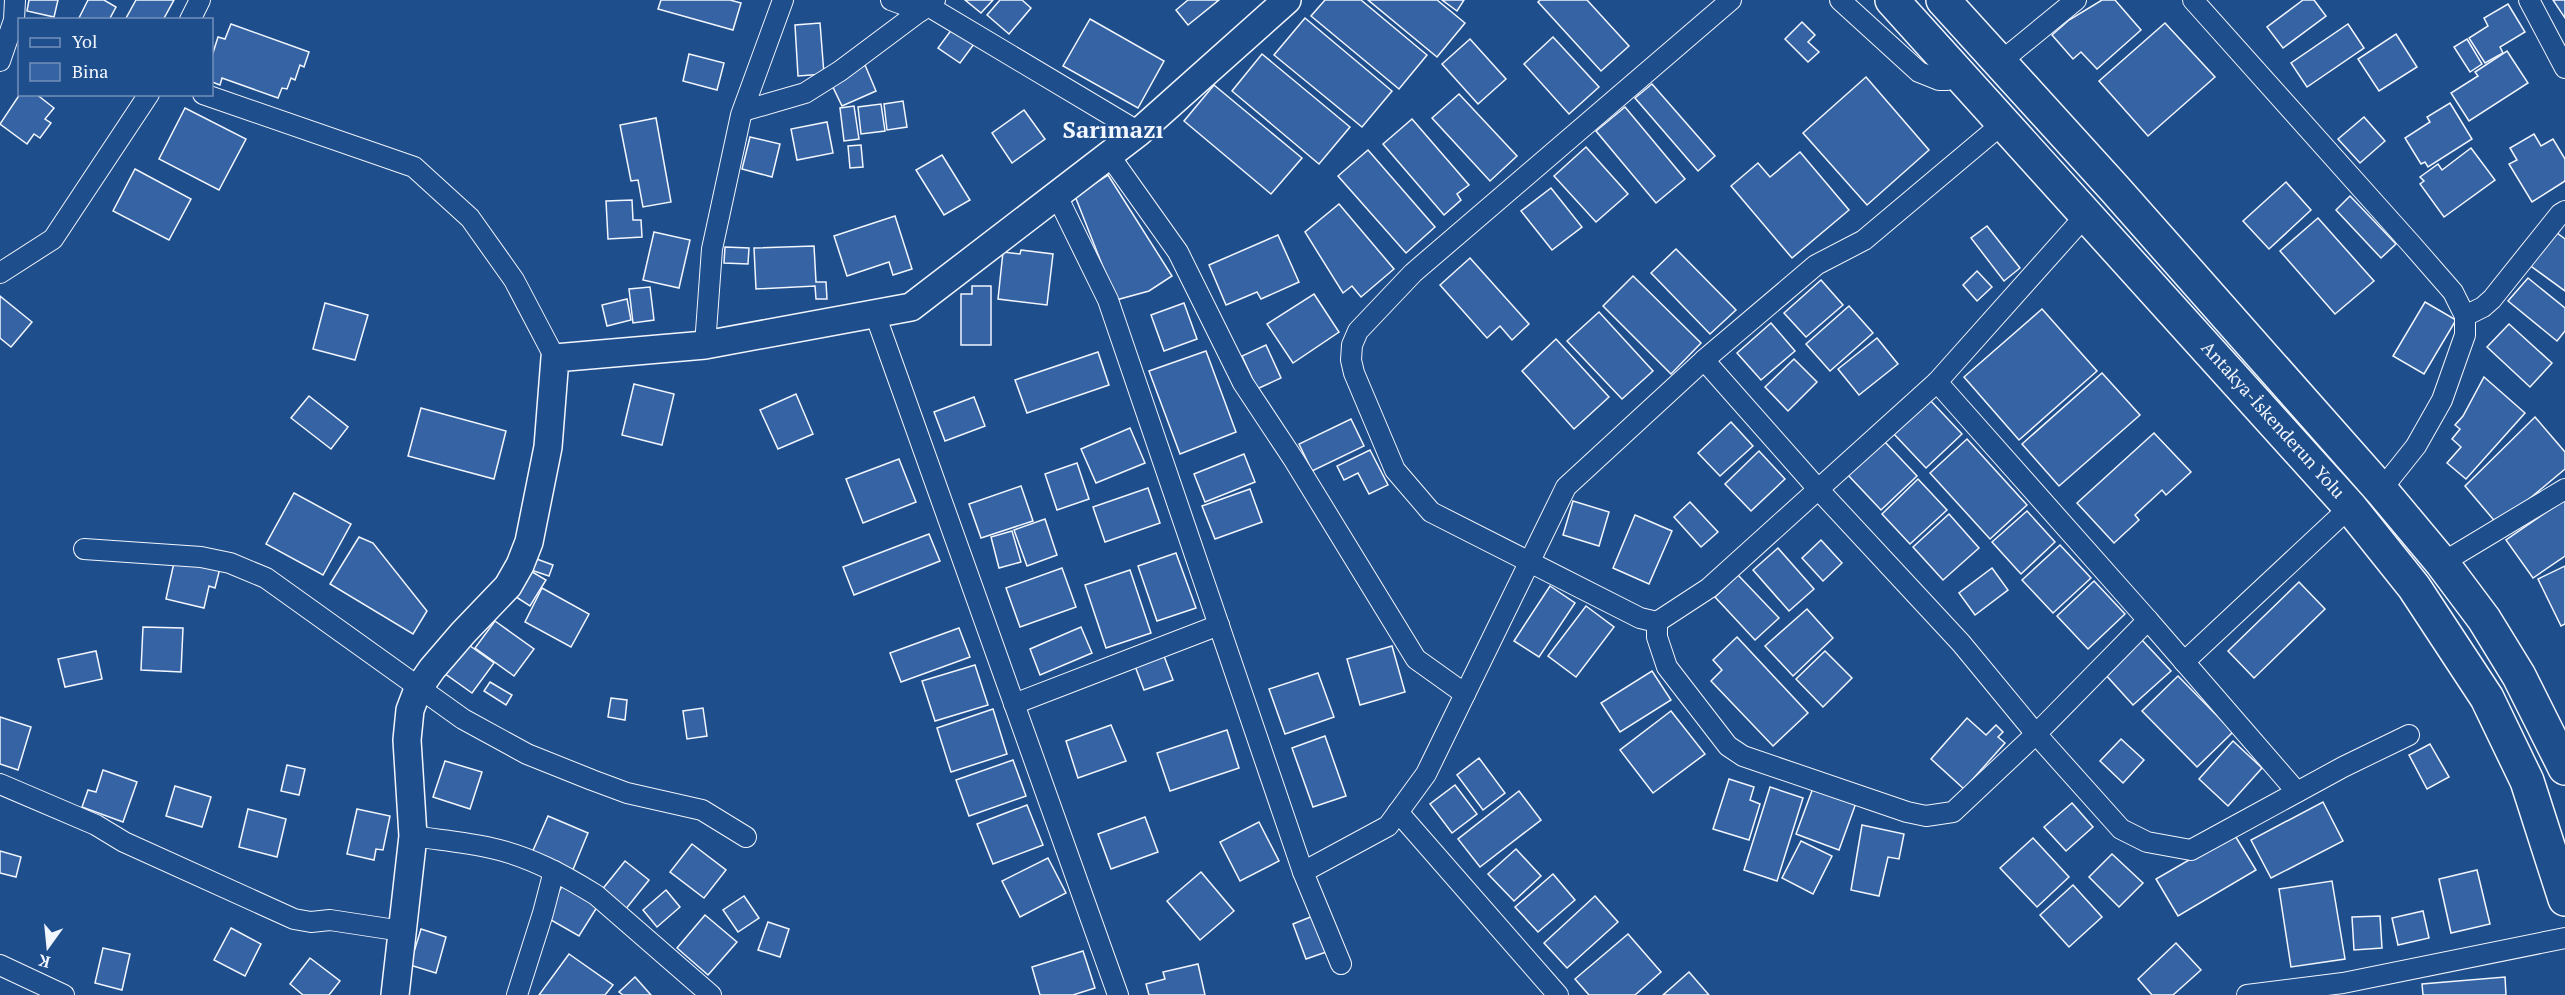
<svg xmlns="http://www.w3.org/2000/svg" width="2565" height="995" font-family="'PT Serif',serif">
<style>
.building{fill:#3563a3;stroke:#f2f6ff;stroke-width:1.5}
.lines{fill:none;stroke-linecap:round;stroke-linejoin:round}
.street-casing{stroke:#f2f6ff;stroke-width:22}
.secondary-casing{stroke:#f2f6ff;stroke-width:30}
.highway-casing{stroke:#f2f6ff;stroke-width:36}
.street{stroke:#1f4e8c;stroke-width:20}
.secondary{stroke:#1f4e8c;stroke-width:27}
.highway{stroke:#1f4e8c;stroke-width:33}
.labels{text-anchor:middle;stroke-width:4.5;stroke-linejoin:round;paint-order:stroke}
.street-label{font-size:18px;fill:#f2f6ff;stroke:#1f4e8c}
.district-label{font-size:24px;font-weight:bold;fill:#f2f6ff;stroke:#1f4e8c}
</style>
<rect width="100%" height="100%" fill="#1f4e8c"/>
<g class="building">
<path d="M29,0h29l-4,17 -27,-6z"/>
<path d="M88,0h16l12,7 -7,13h-31z"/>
<path d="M136,0h38l-11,20h-38z"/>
<path d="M661,0h69l11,3 -8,27 -75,-21z"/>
<path d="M965,0h28l-12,13z"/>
<path d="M1000,0h22l9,8 -22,26 -22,-19z"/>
<path d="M1188,0h31l-31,25 -12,-15z"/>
<path d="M1325,0h36l66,55 -28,34 -88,-73z"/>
<path d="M1368,0h69l28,23 -28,34z"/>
<path d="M1442,0h22l-7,11z"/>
<path d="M1540,0h47l42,46 -28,25 -63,-69z"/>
<path d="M2102,0h13l26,30 -44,39 -16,-17 -8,7 -21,-24 17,-15z"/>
<path d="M2303,0h11l12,16 -43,32 -16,-21z"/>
<path d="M2553,0h12v18z"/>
<path d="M2508,4l17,28 -25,15 3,6 -18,10 -16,-25 19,-12 -4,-8z"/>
<path d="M1305,18l87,73 -30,36 -88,-72z"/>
<path d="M1090,19l74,42 -26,47 -75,-42z"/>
<path d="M1802,22l13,13 -7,7 11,10 -11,10 -23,-23z"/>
<path d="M820,23l4,51 -26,2 -3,-51z"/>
<path d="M2165,23l50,54 -67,59 -49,-55z"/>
<path d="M231,24l78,28 -5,15 -4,-2 -5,15 -4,-2 -4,11 -5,-1 -4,10 -56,-20 -2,7 -8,-3v-26l6,-19 7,2z"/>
<path d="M2348,24l16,24 -57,39 -16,-24z"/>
<path d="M955,25l22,15 -17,23 -22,-15z"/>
<path d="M2396,34l21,33 -38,24 -21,-32z"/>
<path d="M1553,37l46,50 -30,27 -45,-50z"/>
<path d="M1470,39l36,40 -28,25 -36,-40z"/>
<path d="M2467,39l15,25 -12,8 -16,-25z"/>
<path d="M2507,51l21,32 -59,38 -18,-28 27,-17 -3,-4z"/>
<path d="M689,54l35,9 -7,27 -34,-9z"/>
<path d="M1262,54l88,73 -31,37 -87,-73z"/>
<path d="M865,65l11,26 -34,15 -12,-25z"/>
<path d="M1866,77l63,73 -62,55 -64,-72z"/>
<path d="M1652,84l63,72 -17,15 -63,-73z"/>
<path d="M1214,85l88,73 -31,36 -87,-73z"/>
<path d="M20,94h16l18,14 -9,11 6,4 -11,15 -6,-4 -7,10 -27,-20z"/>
<path d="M1459,94l58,62 -27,25 -58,-63z"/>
<path d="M903,101l4,26 -20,3 -3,-26z"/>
<path d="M2450,103l22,36 -44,28 -3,-5 -4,2 -16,-26 25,-16 -3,-5z"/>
<path d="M881,104l4,27 -24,3 -3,-27z"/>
<path d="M854,106l5,33 -15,2 -4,-33z"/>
<path d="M1625,107l60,72 -29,24 -60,-72z"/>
<path d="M185,108l61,31 -27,51 -60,-31z"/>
<path d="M1024,110l21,29 -33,24 -20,-30z"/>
<path d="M2364,117l21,24 -25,22 -22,-24z"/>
<path d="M656,118l15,84 -28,5 -5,-27 -7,1 -11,-56z"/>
<path d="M1412,119l57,66 -12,9 4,6 -17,15 -61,-71z"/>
<path d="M827,122l6,31 -36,7 -6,-31z"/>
<path d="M2534,134l7,12 12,-7 12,20v22l-33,21 -23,-38 8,-4 -7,-12z"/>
<path d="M750,137l30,7 -8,33 -30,-8z"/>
<path d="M861,145l2,22 -13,1 -2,-22z"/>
<path d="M1586,147l42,47 -32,28 -42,-46z"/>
<path d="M2471,148l24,32 -51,37 -24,-33 4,-3 -4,-4 18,-13 4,6z"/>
<path d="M1368,150l67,77 -29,26 -68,-77z"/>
<path d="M1800,152l49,58 -57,48 -61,-72 27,-23 12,14z"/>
<path d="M942,155l28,45 -26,15 -28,-45z"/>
<path d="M135,169l56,30 -22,41 -56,-29z"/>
<path d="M1108,175l64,101 -23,15 -33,9 -41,-104z"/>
<path d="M2286,182l25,28 -42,39 -26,-28z"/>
<path d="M1551,188l31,39 -30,23 -31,-39z"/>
<path d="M2350,196l46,48 -15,14 -45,-48z"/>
<path d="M632,200l1,20h8l1,17 -34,2 -2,-38z"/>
<path d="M1339,204l55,65 -33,28 -9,-11 -9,7 -38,-61z"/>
<path d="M895,216l17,53 -19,6 -4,-13 -42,14 -13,-40z"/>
<path d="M2318,218l56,63 -39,33 -55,-63z"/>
<path d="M1987,226l33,42 -16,13 -33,-43z"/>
<path d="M2553,230l12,9v52l-37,-27z"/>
<path d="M654,232l36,8 -11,48 -36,-8z"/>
<path d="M1278,235l21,47 -38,17 -4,-7 -31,13 -17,-40z"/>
<path d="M814,246l2,36h10l1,17h-11l-1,-13 -59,3 -2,-41z"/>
<path d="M725,247l24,1 -1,16 -24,-1z"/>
<path d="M1676,249l60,61 -26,24 -59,-61z"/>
<path d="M1021,250l32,4 -6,51 -49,-6 5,-47 17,2z"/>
<path d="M1470,258l59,66 -17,16 -12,-14 -13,12 -47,-53z"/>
<path d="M1977,271l15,16 -15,14 -14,-16z"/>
<path d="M1633,276l68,67 -30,31 -68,-68z"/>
<path d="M2528,278l37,30v23l-8,10 -49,-40z"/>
<path d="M1821,280l22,25 -37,32 -22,-24z"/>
<path d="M972,286h19v59h-30v-51h11z"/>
<path d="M650,287l4,33 -21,3 -4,-34z"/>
<path d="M1314,294l25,38 -46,31 -26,-39z"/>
<path d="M0,296l32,26 -21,25 -11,-9z"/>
<path d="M627,299l4,21 -24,6 -5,-21z"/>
<path d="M2425,302l31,18 -32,54 -31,-18z"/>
<path d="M325,303l43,12 -13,45 -42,-11z"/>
<path d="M1184,303l13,36 -33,12 -13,-36z"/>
<path d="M1849,306l24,27 -43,38 -24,-27z"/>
<path d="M2042,309l55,62 -78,69 -55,-63z"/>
<path d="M1599,312l54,59 -31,28 -55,-58z"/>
<path d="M1771,323l24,28 -34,29 -24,-27z"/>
<path d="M2509,324l43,39 -22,24 -43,-40z"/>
<path d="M1877,338l21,26 -39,31 -21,-26z"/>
<path d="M1556,339l53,58 -35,32 -52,-58z"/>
<path d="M1266,345l15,33 -24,11 -15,-33z"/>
<path d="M1206,351l30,81 -56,22 -31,-83z"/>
<path d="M1098,352l11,33 -82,28 -12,-33z"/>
<path d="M1794,359l23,23 -29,29 -23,-24z"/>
<path d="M2102,373l38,42 -81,71 -37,-42z"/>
<path d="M2484,377l41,36 -59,66 -19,-16 14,-16 -9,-8 8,-10 -5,-4 8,-9z"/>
<path d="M634,384l40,10 -12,51 -40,-10z"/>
<path d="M796,394l17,40 -35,15 -18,-39z"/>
<path d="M309,396l39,31 -17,22 -40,-31z"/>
<path d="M974,397l11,29 -40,15 -11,-29z"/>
<path d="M1929,399l33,35 -36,34 -33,-35z"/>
<path d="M421,408l85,23 -12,48 -86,-23z"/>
<path d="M2535,417l30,35v17l-67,56 -33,-39z"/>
<path d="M1351,419l13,27 -52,25 -13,-27z"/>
<path d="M1731,422l22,24 -33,30 -22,-23z"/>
<path d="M1130,428l15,35 -49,20 -15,-34z"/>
<path d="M2154,433l37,39 -25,23 -4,-5 -27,25 4,5 -25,23 -37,-40z"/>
<path d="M1967,439l60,66 -37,34 -60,-66z"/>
<path d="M1884,441l33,35 -36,34 -33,-35z"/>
<path d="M1370,450l18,35 -19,9 -11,-21 -14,7 -7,-14z"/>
<path d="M1759,451l26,28 -34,32 -26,-27z"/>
<path d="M1244,454l11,28 -50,20 -11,-28z"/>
<path d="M899,459l17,43 -53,21 -17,-44z"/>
<path d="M1077,463l12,36 -32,11 -12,-36z"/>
<path d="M1918,479l29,31 -37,34 -28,-30z"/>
<path d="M1021,486l12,35 -52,17 -12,-34z"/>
<path d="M1148,488l12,35 -55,19 -12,-35z"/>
<path d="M1250,489l12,33 -47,17 -13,-33z"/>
<path d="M294,493l57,31 -28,51 -57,-31z"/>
<path d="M2565,499v57l-32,22 -27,-38z"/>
<path d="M1573,501l36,11 -10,34 -36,-11z"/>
<path d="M1690,502l28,30 -17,15 -27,-30z"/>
<path d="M2027,511l28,31 -34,32 -29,-32z"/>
<path d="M1949,514l30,34 -36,32 -30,-33z"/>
<path d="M1635,515l37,16 -23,53 -36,-16z"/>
<path d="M1045,519l12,36 -30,11 -13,-36z"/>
<path d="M1012,531l9,31 -22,6 -8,-31z"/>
<path d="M929,534l11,27 -86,34 -11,-28z"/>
<path d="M359,537l14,6 54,68 -14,23 -83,-50z"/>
<path d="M1821,540l21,23 -19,18 -21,-23z"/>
<path d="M2060,545l31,33 -38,35 -31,-33z"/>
<path d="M1778,548l36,41 -25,22 -36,-41z"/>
<path d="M1176,553l20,55 -39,13 -19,-55z"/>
<path d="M175,558l45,10 -5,20 -6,-2 -5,22 -38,-9z"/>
<path d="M534,558l19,7 -4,11 -18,-6z"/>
<path d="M2565,566v58l-4,2 -23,-47z"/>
<path d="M1062,568l14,39 -56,20 -14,-39z"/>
<path d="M1992,568l16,22 -33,25 -16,-22z"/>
<path d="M529,570l17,10 -16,26 -17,-11z"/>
<path d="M1130,570l21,63 -45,15 -21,-63z"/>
<path d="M1738,575l41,43 -24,22 -40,-43z"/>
<path d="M2094,581l31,33 -37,35 -31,-33z"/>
<path d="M2299,582l26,27 -71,69 -26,-27z"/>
<path d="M1550,586l25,17 -36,54 -25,-16z"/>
<path d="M542,588l47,26 -18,33 -46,-25z"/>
<path d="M1586,606l28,21 -38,50 -28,-21z"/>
<path d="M1807,609l26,29 -40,38 -28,-30z"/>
<path d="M495,621l39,28 -20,27 -39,-28z"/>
<path d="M143,627l40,1 -2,44 -40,-2z"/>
<path d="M1081,627l11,26 -52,22 -10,-26z"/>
<path d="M959,628l11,29 -69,25 -11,-29z"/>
<path d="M1737,637l71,76 -35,33 -62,-65 11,-11 -9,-10z"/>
<path d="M2142,640l29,31 -38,34 -29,-32z"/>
<path d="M466,643l28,20 -22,30 -28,-20z"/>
<path d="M1392,646l13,46 -45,13 -13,-46z"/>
<path d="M96,651l6,28 -37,8 -7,-28z"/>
<path d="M1825,651l27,27 -29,29 -27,-28z"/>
<path d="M1164,656l9,24 -29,10 -9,-24z"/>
<path d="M975,665l13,40 -53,16 -13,-40z"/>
<path d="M1652,671l19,29 -51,32 -19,-29z"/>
<path d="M1318,673l16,44 -49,17 -16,-45z"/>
<path d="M2178,676l55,56 -36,35 -55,-56z"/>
<path d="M490,682l22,13 -6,10 -22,-14z"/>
<path d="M611,698l16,2 -2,20 -17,-3z"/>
<path d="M703,708l4,28 -20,3 -4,-28z"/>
<path d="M993,709l14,45 -56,18 -14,-44z"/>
<path d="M1671,711l34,43 -52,39 -33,-43z"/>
<path d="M0,717l31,10 -13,43 -18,-6z"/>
<path d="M1967,718l19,17 10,-10 7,7 -5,5 7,6 -41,46 -33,-30z"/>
<path d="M1111,725l15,36 -48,17 -12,-37z"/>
<path d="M1227,730l12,38 -69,23 -13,-38z"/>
<path d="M1325,736l21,60 -33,11 -21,-59z"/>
<path d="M2121,739l23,21 -21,23 -23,-22z"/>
<path d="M2233,741l29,27 -34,38 -29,-27z"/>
<path d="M2430,744l19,33 -22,12 -18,-34z"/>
<path d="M1479,758l26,35 -22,17 -26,-35z"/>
<path d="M1013,760l13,36 -57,20 -13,-36z"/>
<path d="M445,761l37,11 -12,37 -37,-12z"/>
<path d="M287,765l18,4 -6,26 -18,-4z"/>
<path d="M103,770l34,12 -14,40 -41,-15 6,-17 8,2z"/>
<path d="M1729,779l25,8 -4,13 10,4 -11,36 -36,-11z"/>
<path d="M1455,785l22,29 -25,19 -22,-29z"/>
<path d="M175,786l36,11 -9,30 -36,-11z"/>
<path d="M1770,787l33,11 -26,83 -33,-11z"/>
<path d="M1813,788l43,15 -17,47 -43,-16z"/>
<path d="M1519,791l22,29 -61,47 -22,-28z"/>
<path d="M2323,802l20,39 -72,37 -20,-38z"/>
<path d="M2072,803l21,24 -27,24 -22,-24z"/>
<path d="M1027,805l16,40 -50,19 -16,-40z"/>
<path d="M248,809l38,10 -9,38 -38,-10z"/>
<path d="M357,809l33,7 -7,34 -7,-1 -2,11 -27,-6z"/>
<path d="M548,816l40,17 -16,39 -41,-17z"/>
<path d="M1145,817l13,35 -47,17 -13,-35z"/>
<path d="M1259,822l20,39 -39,20 -20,-39z"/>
<path d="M1862,825l42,9 -5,25 -11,-2 -9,39 -28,-6z"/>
<path d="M2234,834l22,36 -78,46 -22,-37z"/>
<path d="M2033,838l36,39 -32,30 -37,-39z"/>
<path d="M1801,841l31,15 -19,38 -31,-16z"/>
<path d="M692,844l34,26 -22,28 -34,-26z"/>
<path d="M1516,849l25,27 -27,25 -26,-27z"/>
<path d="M0,851l21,6 -5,20 -16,-4z"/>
<path d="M2112,854l31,29 -24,24 -30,-30z"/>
<path d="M1048,858l18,35 -46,24 -18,-36z"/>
<path d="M625,861l24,19 -24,30 -24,-19z"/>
<path d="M2477,870l13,54 -39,9 -12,-54z"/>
<path d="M1201,872l33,39 -34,29 -33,-39z"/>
<path d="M1553,874l22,26 -37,32 -23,-25z"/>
<path d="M2332,881l13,78 -54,8 -12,-78z"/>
<path d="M564,883l35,21 -20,32 -35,-20z"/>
<path d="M2073,885l29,32 -33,30 -29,-32z"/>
<path d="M666,890l14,17 -23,20 -14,-17z"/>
<path d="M744,896l15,22 -21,14 -15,-22z"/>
<path d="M1595,896l23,26 -51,46 -23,-25z"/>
<path d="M2423,911l6,27 -31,7 -6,-27z"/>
<path d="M1318,914l14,36 -26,9 -13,-35z"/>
<path d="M705,915l32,27 -29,33 -31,-27z"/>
<path d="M2380,916l2,32 -28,2 -2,-33z"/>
<path d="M768,922l21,7 -9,28 -22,-7z"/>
<path d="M231,928l30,16 -16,32 -31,-16z"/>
<path d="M421,929l25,8 -10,36 -26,-8z"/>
<path d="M1628,934l33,38 -26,23h-46l-14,-16z"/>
<path d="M2176,943l25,27 -28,25h-21l-14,-16z"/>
<path d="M103,948l27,6 -8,36 -27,-7z"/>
<path d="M1083,951l12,37 -22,7h-33l-8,-28z"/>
<path d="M569,954l44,31 -8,10h-66z"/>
<path d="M310,958l30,23 -11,14h-26l-13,-11z"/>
<path d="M1198,964l7,31h-56l-3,-11 19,-5 -2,-7z"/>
<path d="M1689,972l20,23h-46z"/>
<path d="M635,977l16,18h-28l-4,-3z"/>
<path d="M2505,977l1,18h-83l-1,-11z"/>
</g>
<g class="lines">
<defs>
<g id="street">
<path d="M891,0l30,11"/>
<path d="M1731,0l-318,273 -55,58 -6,14 -1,15 3,13 41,97 36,42 209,106 17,4 52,-34 228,-206 149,-167"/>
<path d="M1840,0l79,72 20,8h8l11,-5"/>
<path d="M2193,0l219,245 41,47 12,24v19l-23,65 -26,46 -35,44"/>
<path d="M2529,0l36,68"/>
<path d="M928,6l211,126"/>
<path d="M190,20l10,-20"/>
<path d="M0,61l14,-41 1,-20"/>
<path d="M1999,63l77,-63"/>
<path d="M203,94l211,73 56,51 44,62 41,78"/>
<path d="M743,111l62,-18 35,-22 95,-71"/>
<path d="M1109,155l69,97 65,131 51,77 122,199 49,35"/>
<path d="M1056,194l52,106 195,572 38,92"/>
<path d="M0,273l53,-34 96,-145"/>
<path d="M875,314l243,681"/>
<path d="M2465,316l18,-9 9,-8 68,-85 5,-3"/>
<path d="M705,345l7,-96 29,-134 42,-115"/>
<path d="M1704,360l114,129 143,154 75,91 85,95 26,13 44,8 152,-83 66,-32"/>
<path d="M1937,382l211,238"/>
<path d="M84,549l117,8 29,6 36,15 197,141 64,35 65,26 35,13 75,17 44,27"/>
<path d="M2442,563l123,-74"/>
<path d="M1657,622v15l10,30 61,79 15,10 164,56 19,4 27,-4 83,-78 112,-114 149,172"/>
<path d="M2184,662l166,-155"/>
<path d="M1014,704l205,-79"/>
<path d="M0,784l96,41 28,17 170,77 17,3 19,-2 72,11"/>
<path d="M1398,812l160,183"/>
<path d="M413,836c26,4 53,6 78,12 38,8 73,27 105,47l115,100"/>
<path d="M1303,872l85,-46 38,-52 140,-287 138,-127 112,-95 48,-25 138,-116"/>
<path d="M0,965l64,30"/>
<path d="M517,995l26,-82 11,-42"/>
<path d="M2247,995l96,-12 222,-45"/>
</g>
<path id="secondary" d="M395,995l18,-159 -6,-96 3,-30 8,-21 14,-20 31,-36 45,-47 12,-21 9,-23 19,-95 7,-89 150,-13 206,-38 228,-175 148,-132"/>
<g id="highway">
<path d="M1892,0l458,507 64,80 73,111 40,83 38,118"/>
<path d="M1943,0l171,188 267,302 61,73 42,56 35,57 46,92"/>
</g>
</defs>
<use href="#street" class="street-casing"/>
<use href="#secondary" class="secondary-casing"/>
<use href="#highway" class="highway-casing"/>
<use href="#street" class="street"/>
<use href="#secondary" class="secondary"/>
<use href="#highway" class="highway"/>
</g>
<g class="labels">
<g class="street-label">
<text transform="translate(2273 420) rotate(48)" y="6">Antakya-İskenderun Yolu</text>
</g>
<g class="district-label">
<text x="1113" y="138">Sarımazı</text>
</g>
</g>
<rect x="18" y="18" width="195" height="78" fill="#1f4e8c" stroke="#7391ba" stroke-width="1.5"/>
<rect x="30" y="38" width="30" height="9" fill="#1f4e8c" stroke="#7391ba" stroke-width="1.5"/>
<text x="72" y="48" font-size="18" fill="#f2f6ff">Yol</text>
<rect x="30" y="63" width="30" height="18" fill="#3563a3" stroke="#7391ba" stroke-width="1.5"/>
<text x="72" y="78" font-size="18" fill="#f2f6ff">Bina</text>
<g transform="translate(48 947) rotate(195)" stroke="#1f4e8c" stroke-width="4.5" paint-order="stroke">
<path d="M0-4.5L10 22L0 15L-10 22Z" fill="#f2f6ff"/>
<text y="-9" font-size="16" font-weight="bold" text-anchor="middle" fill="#f2f6ff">K</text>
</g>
</svg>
